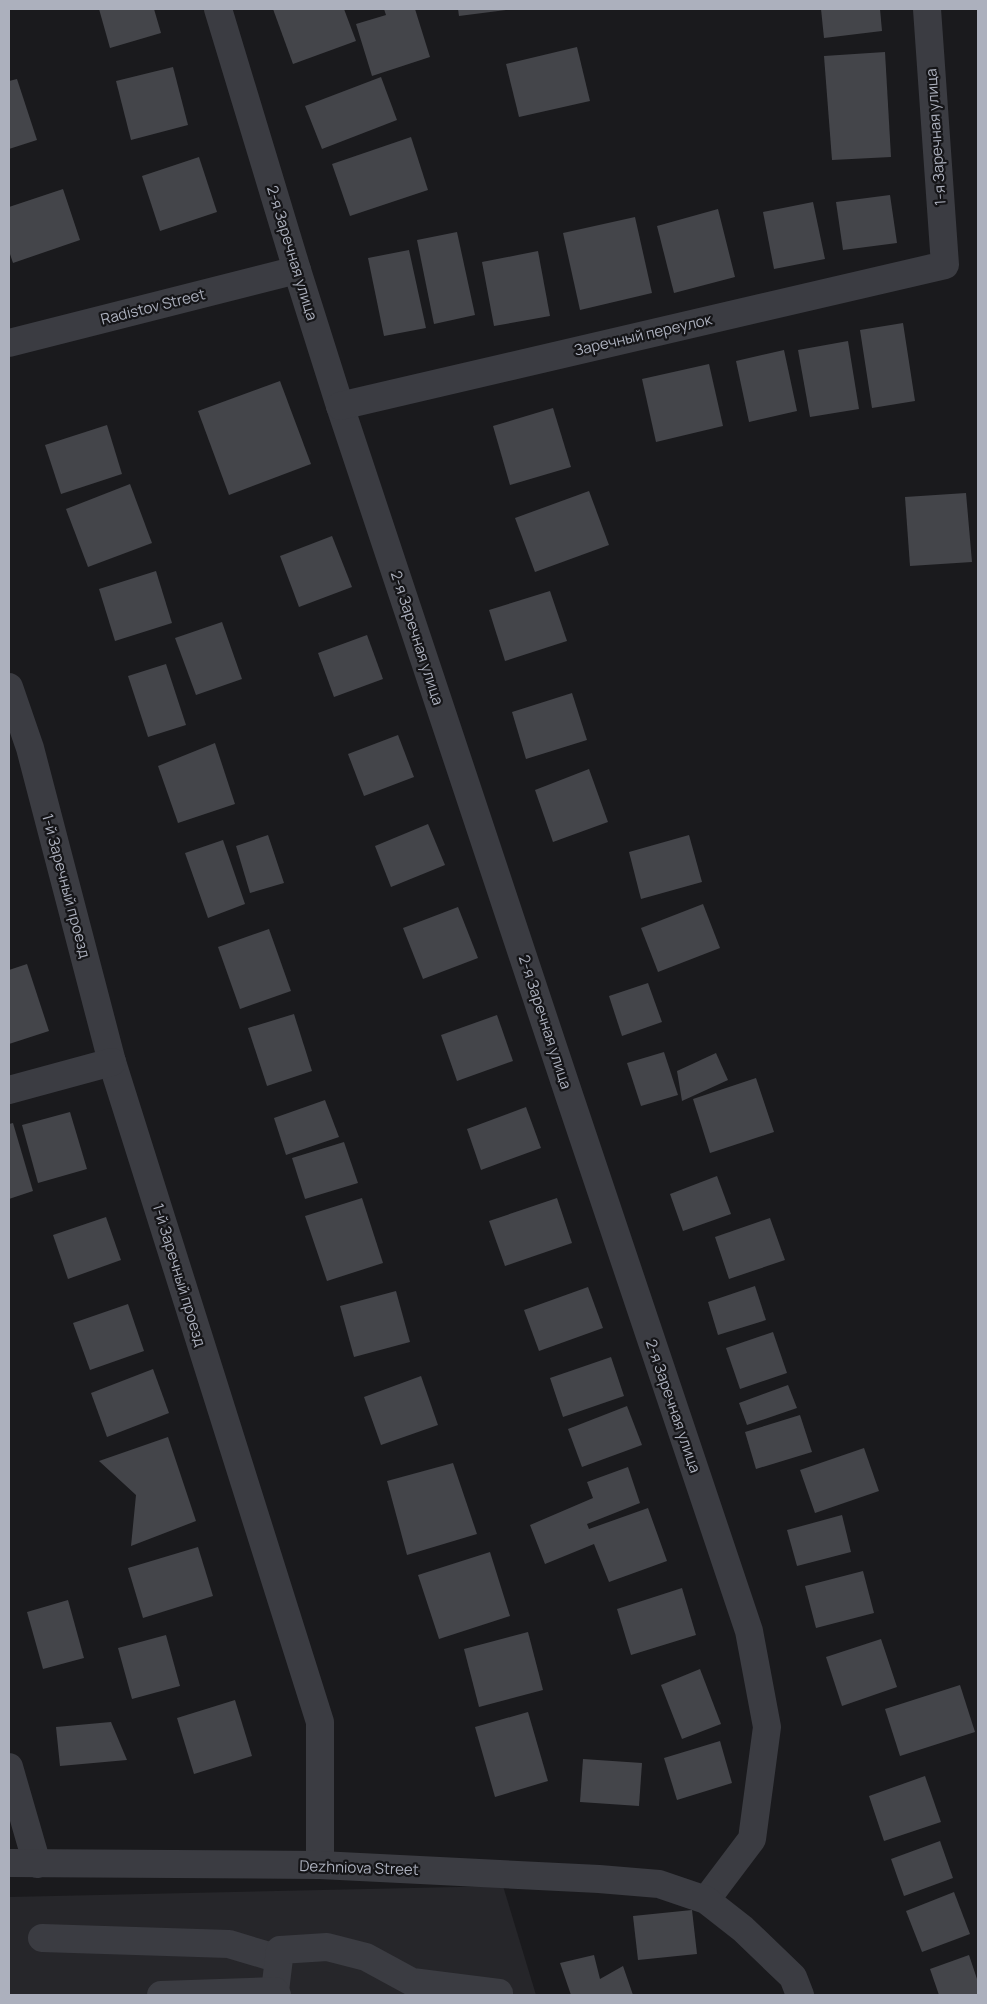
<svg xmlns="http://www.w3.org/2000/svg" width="987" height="2004" font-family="Manrope,sans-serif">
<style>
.built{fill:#26262a}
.building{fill:#44454a}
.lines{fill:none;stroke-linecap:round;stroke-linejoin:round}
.minor{stroke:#3b3c42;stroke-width:28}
.labels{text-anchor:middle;stroke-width:4.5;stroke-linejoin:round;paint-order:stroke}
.street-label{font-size:15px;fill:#acb0bd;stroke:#151518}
</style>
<rect width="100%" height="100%" fill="#1a1a1d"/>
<path class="built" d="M503,1886l33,109h-527v-98z"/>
<g class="building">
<path d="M99,9h55l7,24 -51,15z"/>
<path d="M273,9h71l12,32 -63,23z"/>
<path d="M384,9h31l15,48 -58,19 -16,-52 30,-9z"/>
<path d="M458,9h48v1l-47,6z"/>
<path d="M821,9h59l2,22 -58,7z"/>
<path d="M577,47l13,54 -71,16 -13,-53z"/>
<path d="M885,52l6,105 -59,3 -8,-104z"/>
<path d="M173,67l15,58 -57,15 -15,-59z"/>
<path d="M381,77l16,43 -75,29 -17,-43z"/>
<path d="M17,79l20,61 -28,9v-68z"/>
<path d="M411,137l17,53 -78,26 -18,-52z"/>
<path d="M199,157l18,55 -57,19 -18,-55z"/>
<path d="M63,189l17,51 -67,23 -4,-12v-44z"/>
<path d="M890,195l7,48 -54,7 -7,-48z"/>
<path d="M813,202l12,57 -51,10 -11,-57z"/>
<path d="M718,209l17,68 -61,16 -17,-67z"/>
<path d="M635,217l17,76 -72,17 -17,-77z"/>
<path d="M457,232l18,83 -41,9 -17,-84z"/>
<path d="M409,250l17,78 -42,8 -16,-78z"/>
<path d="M538,251l12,65 -56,10 -12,-64z"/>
<path d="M903,323l12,78 -43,7 -12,-78z"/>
<path d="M848,341l11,68 -49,8 -12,-67z"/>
<path d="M784,350l13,61 -48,11 -13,-61z"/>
<path d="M709,364l14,62 -67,16 -14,-63z"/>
<path d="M280,381l31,83 -82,31 -31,-84z"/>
<path d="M553,408l18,59 -61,18 -17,-59z"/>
<path d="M107,425l15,49 -61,20 -16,-49z"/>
<path d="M130,484l22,59 -64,24 -22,-58z"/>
<path d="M589,491l20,54 -74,27 -20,-54z"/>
<path d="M966,493l6,69 -62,4 -5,-69z"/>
<path d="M332,536l20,51 -53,20 -19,-51z"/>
<path d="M156,571l16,52 -57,18 -16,-52z"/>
<path d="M550,591l17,50 -62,20 -16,-51z"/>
<path d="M222,622l20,57 -46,16 -21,-57z"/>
<path d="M367,635l16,44 -49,18 -16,-44z"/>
<path d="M166,664l20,61 -38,12 -20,-61z"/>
<path d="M572,693l15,47 -61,19 -14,-47z"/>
<path d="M398,735l16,42 -50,19 -16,-42z"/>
<path d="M215,743l20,61 -57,19 -20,-57z"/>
<path d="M589,769l19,53 -55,20 -18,-52z"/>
<path d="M428,824l17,41 -54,22 -16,-41z"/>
<path d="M268,835l16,48 -34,10 -14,-47z"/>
<path d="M689,835l13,47 -61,17 -12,-47z"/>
<path d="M223,840l22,64 -37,14 -23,-65z"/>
<path d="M703,904l17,44 -62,24 -17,-44z"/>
<path d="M458,907l20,51 -55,21 -20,-51z"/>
<path d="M269,929l22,62 -51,18 -22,-62z"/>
<path d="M27,964l22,67 -40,13v-74z"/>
<path d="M648,983l14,39 -40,14 -13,-40z"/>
<path d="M294,1014l18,57 -45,15 -19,-58z"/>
<path d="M497,1015l16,46 -56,20 -16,-46z"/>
<path d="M664,1052l14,43 -37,11 -14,-43z"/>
<path d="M716,1053l12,27 -46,21 -5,-30z"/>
<path d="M756,1078l18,54 -64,21 -17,-54z"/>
<path d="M325,1100l14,37 -53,18 -12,-37z"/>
<path d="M526,1107l15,41 -60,22 -14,-41z"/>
<path d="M70,1112l17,57 -49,14 -16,-58z"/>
<path d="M13,1123l20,68 -24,8v-75z"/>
<path d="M344,1142l14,41 -53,16 -13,-41z"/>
<path d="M717,1176l14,38 -48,17 -13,-37z"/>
<path d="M362,1198l21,65 -56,18 -22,-65z"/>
<path d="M557,1198l15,45 -67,23 -16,-45z"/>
<path d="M106,1217l15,43 -53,19 -15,-44z"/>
<path d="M770,1218l15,42 -56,19 -14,-42z"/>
<path d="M755,1286l11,34 -48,15 -10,-33z"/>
<path d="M588,1287l15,41 -64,23 -15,-41z"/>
<path d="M396,1291l14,51 -56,15 -14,-51z"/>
<path d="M128,1304l16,47 -54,19 -17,-47z"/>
<path d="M773,1332l14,41 -47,16 -14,-41z"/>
<path d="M611,1357l13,39 -61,21 -13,-39z"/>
<path d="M153,1369l16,44 -62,24 -16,-44z"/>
<path d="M421,1376l17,49 -57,20 -17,-48z"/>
<path d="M788,1385l9,23 -50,17 -8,-22z"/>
<path d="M627,1406l15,39 -60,22 -14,-38z"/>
<path d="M800,1415l12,37 -56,17 -11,-37z"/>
<path d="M168,1437l28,84 -65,25 5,-51 -37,-34z"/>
<path d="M864,1448l15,43 -64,22 -15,-43z"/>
<path d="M453,1463l24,71 -70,21 -20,-74z"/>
<path d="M628,1467l12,36 -53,21 2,5 59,-21 19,53 -58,21 -15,-38 -49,20 -15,-39 63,-27 -6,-16z"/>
<path d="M842,1515l9,37 -54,14 -10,-36z"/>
<path d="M198,1547l15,49 -70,22 -15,-50z"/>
<path d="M490,1552l20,64 -71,23 -21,-64z"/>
<path d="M863,1571l11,42 -58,15 -11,-42z"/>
<path d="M682,1588l14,47 -65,20 -14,-46z"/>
<path d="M68,1600l16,58 -41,11 -16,-57z"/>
<path d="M528,1632l15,58 -64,17 -15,-58z"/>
<path d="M166,1635l14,51 -48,13 -14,-51z"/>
<path d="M881,1639l16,48 -55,19 -16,-49z"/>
<path d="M700,1669l21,55 -39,15 -21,-54z"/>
<path d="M960,1685l15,47 -75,24 -15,-47z"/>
<path d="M235,1700l17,56 -58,18 -17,-56z"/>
<path d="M528,1712l20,69 -53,16 -20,-70z"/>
<path d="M111,1722l16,38 -67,6 -4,-39z"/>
<path d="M720,1741l12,42 -55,17 -13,-42z"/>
<path d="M583,1759l59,4 -3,43 -59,-4z"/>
<path d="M925,1776l16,46 -57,19 -15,-45z"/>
<path d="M940,1841l13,37 -49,18 -13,-37z"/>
<path d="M954,1892l16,42 -48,18 -16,-41z"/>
<path d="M692,1910l5,44 -59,6 -5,-44z"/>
<path d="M594,1955l6,24 23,-13 10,29h-62l-11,-32z"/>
<path d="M969,1955l9,27v13h-39l-9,-26z"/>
</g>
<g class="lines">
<g class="minor">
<path d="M218,9l79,261 43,136 230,692 179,533 18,96 -15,112 -46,61"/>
<path d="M9,343l288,-73"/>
<path d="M340,406l605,-141 -18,-256"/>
<path d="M9,687l21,61 82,314 208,660v143"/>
<path d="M9,1090l103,-28"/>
<path d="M9,1767l28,97"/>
<path d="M9,1863l311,2 279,14 60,5 47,16 37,29 50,48 7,18"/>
<path d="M42,1938l187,6 50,15"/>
<path d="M275,1991l5,-41 47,-3 39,10 46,25 87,11"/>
<path d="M161,1995l114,-4 2,4"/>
</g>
</g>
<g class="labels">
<g class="street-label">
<text transform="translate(936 137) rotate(-94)" y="5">1-я Заречная улица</text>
<text transform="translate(292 253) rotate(73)" y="5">2-я Заречная улица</text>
<text transform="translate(153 307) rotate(-14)" y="5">Radistov Street</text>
<text transform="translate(643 335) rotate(-13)" y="5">Заречный переулок</text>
<text transform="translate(417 638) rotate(72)" y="5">2-я Заречная улица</text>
<text transform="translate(66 886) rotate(75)" y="5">1-й Заречный проезд</text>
<text transform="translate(545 1022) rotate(72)" y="5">2-я Заречная улица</text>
<text transform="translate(179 1275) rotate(73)" y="5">1-й Заречный проезд</text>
<text transform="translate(673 1406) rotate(71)" y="5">2-я Заречная улица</text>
<text transform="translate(359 1868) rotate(2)" y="5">Dezhniova Street</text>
</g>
</g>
<rect width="987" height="2004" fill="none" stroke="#acb0bd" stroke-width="20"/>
</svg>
